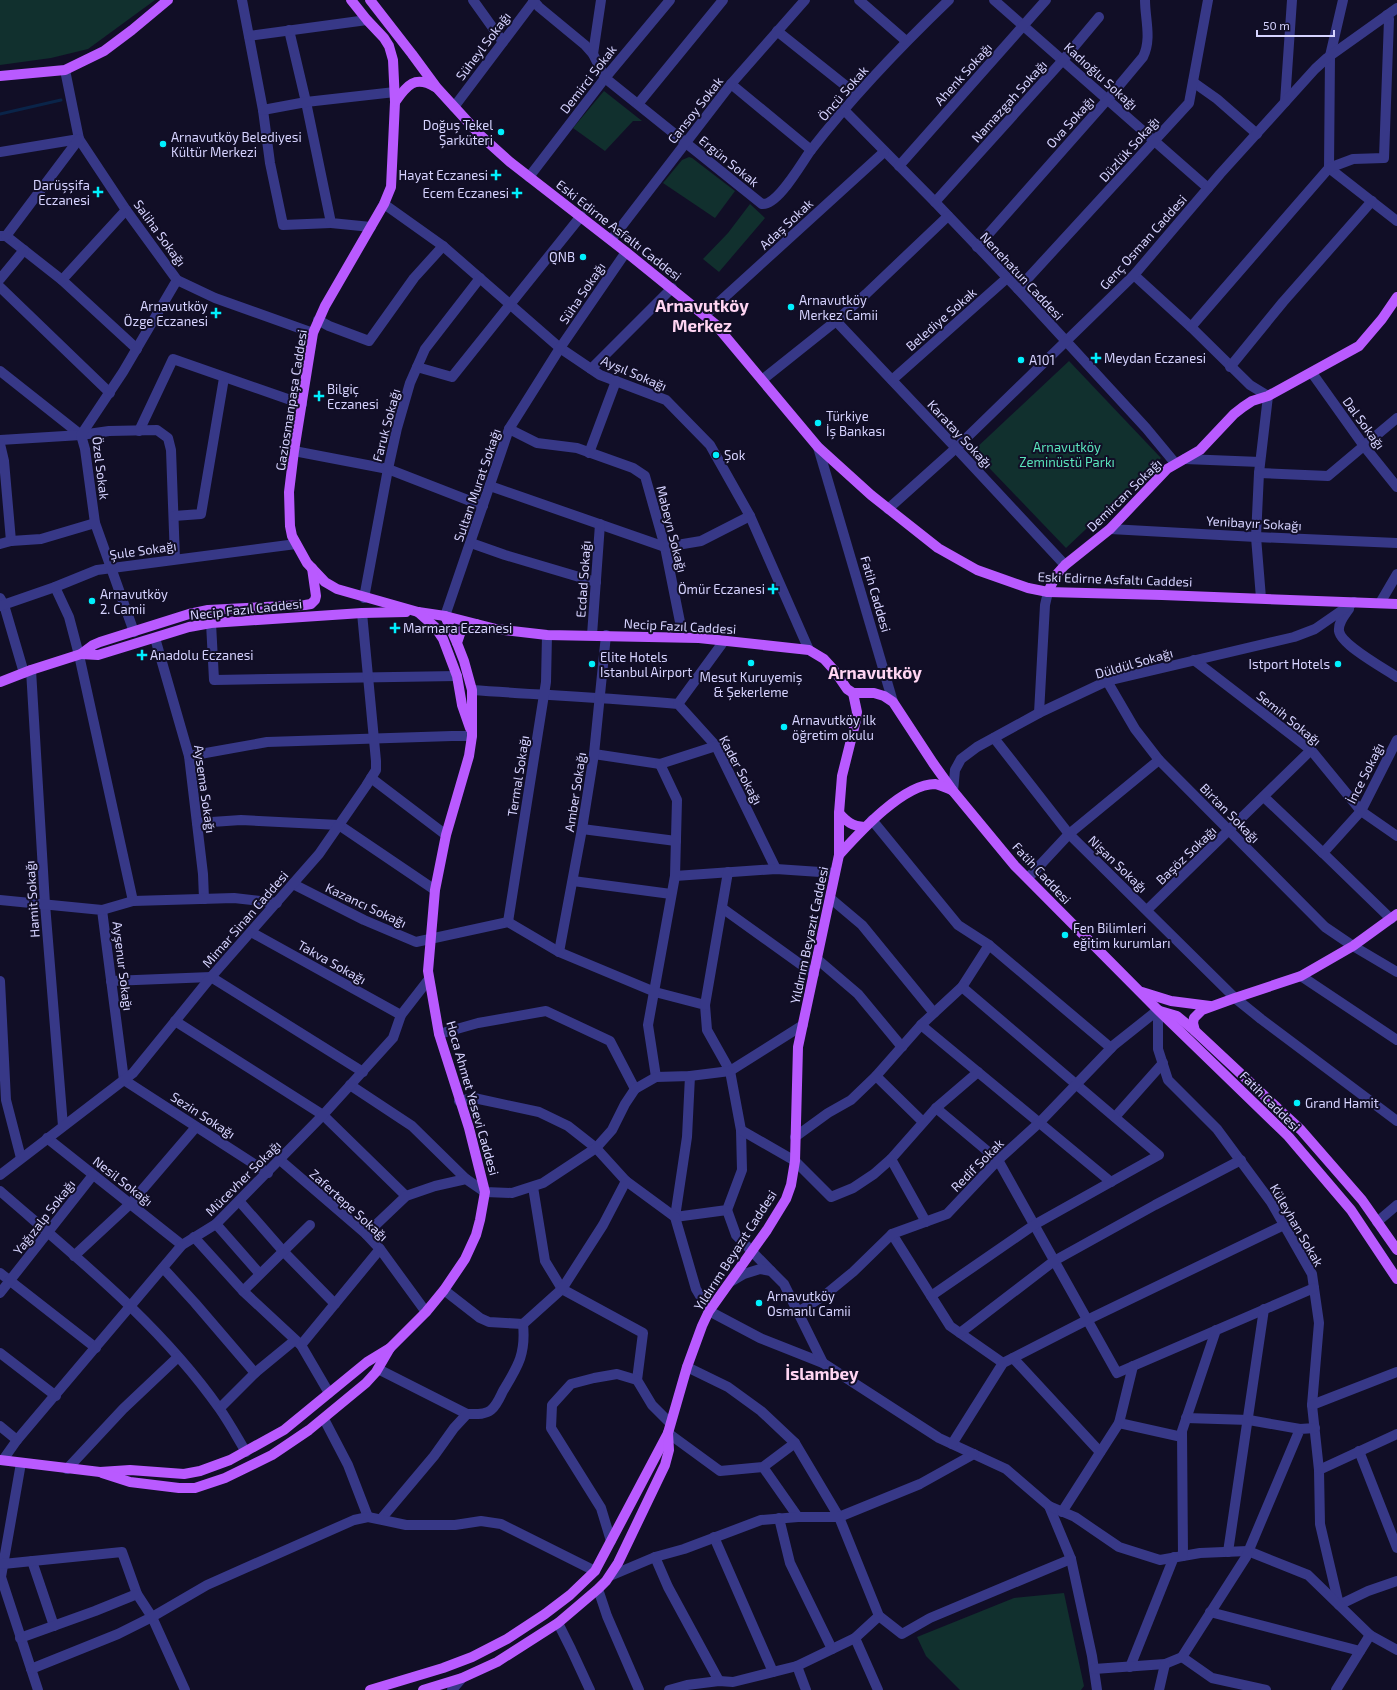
<svg xmlns="http://www.w3.org/2000/svg" width="1397" height="1690" font-family="'Exo 2',sans-serif">
<style>
.green{fill:#11302e}
.lines{fill:none;stroke-linecap:round;stroke-linejoin:round}
.stream{stroke:#0a2449;stroke-width:3}
.minor{stroke:#373887;stroke-width:10}
.major{stroke:#b95aff;stroke-width:10}
.poi-dot{fill:#00f0fe;stroke:#110e26;stroke-width:1.5}
.labels{text-anchor:middle;stroke-width:4;stroke-linejoin:round;paint-order:stroke}
.street-label{font-size:13px;fill:#d6d3ff;stroke:#110e26}
.poi-label{font-size:13px;fill:#d6d3ff;stroke:#110e26;text-anchor:start}
.park-label{font-size:13px;fill:#5ae4bb;stroke:#110e26}
.district-label{font-size:17px;font-weight:bold;fill:#ffd5f2;stroke:#110e26}
</style>
<rect width="100%" height="100%" fill="#110e26"/>
<g class="green">
<path d="M0,0h155l-67,49 -37,9 -51,7z"/>
<path d="M604,91l38,30h-9l-28,30 -32,-23z"/>
<path d="M689,157l3,1 43,33 -20,27 -52,-35 19,-23z"/>
<path d="M750,204l15,14 -46,54 -16,-13 25,-26z"/>
<path d="M1069,361l92,97 -95,90 -93,-97z"/>
<path d="M1064,1593l20,93 -3,4h-121l-34,-34 -9,-19 97,-39z"/>
</g>
<g class="lines">
<path class="stream" d="M0,114l61,-14"/>
<g class="minor">
<path d="M242,0l21,110 7,53 13,62 48,-2"/>
<path d="M473,0l30,42"/>
<path d="M533,0l6,7 46,38 8,9 12,24 157,126c16,2 40,-42 49,-54 42,-54 89,-103 138,-150"/>
<path d="M859,0l47,41"/>
<path d="M994,0l214,188"/>
<path d="M1343,0l-13,56 -1,112 68,53"/>
<path d="M289,30l17,72 25,121 40,4"/>
<path d="M777,31l79,63"/>
<path d="M249,36l118,-16"/>
<path d="M593,54l8,-54"/>
<path d="M65,70l14,69 47,71 51,70 38,18 98,35"/>
<path d="M1193,82l24,17 40,35"/>
<path d="M731,84l80,66"/>
<path d="M1285,102l7,-102"/>
<path d="M638,104l85,-104"/>
<path d="M454,107l80,-106"/>
<path d="M263,110l43,-8 89,-10"/>
<path d="M844,110l91,92 83,87 128,139 29,35"/>
<path d="M0,152l79,-13"/>
<path d="M899,166l147,-166"/>
<path d="M529,177l76,-99 65,-78"/>
<path d="M935,202l128,-142 36,-43"/>
<path d="M384,204l59,42 117,102 40,27 66,25 44,45 40,71 59,134"/>
<path d="M0,236h6l56,44 75,69"/>
<path d="M6,236l73,-97"/>
<path d="M611,240l120,-156 74,-84"/>
<path d="M977,247l130,-147 36,-43c9,-18 2,-38 2,-57"/>
<path d="M1134,275l57,52 59,58 18,11 -9,77 -3,64 5,61"/>
<path d="M0,279l24,-29"/>
<path d="M62,280l64,-70"/>
<path d="M0,287l110,106"/>
<path d="M1018,289l171,-186 19,-103"/>
<path d="M705,315l179,-163"/>
<path d="M318,320l11,6 40,15 45,-63 29,-32"/>
<path d="M836,321l120,127 109,117"/>
<path d="M1191,327l138,-159 24,-9 31,-1 5,-139 -2,-4"/>
<path d="M417,367l35,10 129,-161"/>
<path d="M1230,367l53,-65 89,-101"/>
<path d="M591,369l81,-81"/>
<path d="M0,371l81,64"/>
<path d="M1312,373l52,73 33,41"/>
<path d="M762,380l74,-59 30,-27 82,-78"/>
<path d="M892,380l115,-102"/>
<path d="M509,429l28,14 40,5 56,20 12,8 20,71 18,90"/>
<path d="M139,431l34,-72 129,45"/>
<path d="M0,440l81,-5 28,-4 48,-1 11,8 3,12 4,109"/>
<path d="M0,444l4,17 7,80"/>
<path d="M818,447l75,255"/>
<path d="M294,451l94,18 95,37"/>
<path d="M589,453l27,-72"/>
<path d="M1185,459l75,3"/>
<path d="M1259,473l69,3 69,-58"/>
<path d="M490,486l175,61 36,-6 49,-25"/>
<path d="M888,509l68,-61 178,-173 86,-101 95,-105 12,-11 70,-50"/>
<path d="M174,516l27,-2 23,-136"/>
<path d="M1110,529l146,8 141,6"/>
<path d="M471,543l34,12 91,27"/>
<path d="M0,544l11,-3 30,-2 54,-16"/>
<path d="M55,587l14,30 10,38 54,246"/>
<path d="M0,598l4,7 20,68"/>
<path d="M364,598l24,-129 9,-41 13,-45 15,-34 55,-71"/>
<path d="M1380,603l17,-29"/>
<path d="M0,606l55,-19 42,-17 199,-26"/>
<path d="M1349,609c-4,6 -11,13 -10,22 2,14 46,38 58,46"/>
<path d="M445,616l64,-187 51,-81 66,-96"/>
<path d="M211,623l3,57 243,-4"/>
<path d="M134,632l-39,-109 -10,-74 -4,-14 42,-63 54,-92"/>
<path d="M592,635l8,-111"/>
<path d="M155,638l34,118 14,118 1,25"/>
<path d="M1194,660l117,90 50,61 36,25"/>
<path d="M31,670l14,234 18,222"/>
<path d="M1107,681l28,48 24,31 166,167 28,19 44,26"/>
<path d="M472,690c69,5 137,8 206,14l38,42 60,123"/>
<path d="M678,704l46,-63"/>
<path d="M1039,713l6,-108 3,-13"/>
<path d="M994,738l75,96 166,164 26,21 136,102"/>
<path d="M594,754l66,10 56,-18"/>
<path d="M189,756l78,-14 185,-6h20"/>
<path d="M371,778l75,57"/>
<path d="M953,791l2,-21 6,-11 16,-12 62,-34 68,-32 187,-44 21,-8 39,-27"/>
<path d="M1264,797l59,56"/>
<path d="M872,820l86,105 31,20 122,103"/>
<path d="M197,823l44,-3 98,5 96,65"/>
<path d="M582,829l94,12"/>
<path d="M675,876l101,-7 59,4"/>
<path d="M1028,878l41,-44 90,-74"/>
<path d="M573,881l98,13"/>
<path d="M293,884l71,36 52,22 92,-20 51,30 96,40 50,13 2,25 23,41 11,59 1,40 -15,40 -52,7 12,-80 3,-61"/>
<path d="M830,898l32,27 72,88"/>
<path d="M0,900l102,10 22,170 144,93"/>
<path d="M722,908l92,66"/>
<path d="M102,910l31,-9 101,-3 43,5"/>
<path d="M1147,910l164,-160"/>
<path d="M1391,919l-68,-66 38,-42 36,-71"/>
<path d="M508,922l38,-240 1,-47"/>
<path d="M251,932l150,83"/>
<path d="M559,952l23,-123 12,-75 12,-119"/>
<path d="M817,959l41,35 44,53"/>
<path d="M1301,976l96,64"/>
<path d="M0,981l6,119 15,58"/>
<path d="M111,981l100,-4 152,95"/>
<path d="M705,1005l23,-133"/>
<path d="M1158,1010v39l10,31 49,49 54,73 41,72 7,49 -7,82 7,65 1,54 19,81 29,-14 29,-10"/>
<path d="M175,1021l148,94 83,81"/>
<path d="M921,1025l190,157"/>
<path d="M439,1034l39,-11 68,-12 64,30 25,48"/>
<path d="M876,1076l47,46"/>
<path d="M656,1077l-8,-52 27,-149 2,-76 -17,-36"/>
<path d="M350,1085l62,41 54,53"/>
<path d="M459,1101l15,-3 65,14 29,14 28,22 30,33 49,36 21,72 13,22 51,27 63,25 116,75 67,31 43,37 22,53 21,97 5,34"/>
<path d="M936,1108l62,52 119,213 197,-85"/>
<path d="M1115,1117l48,-54"/>
<path d="M741,1130l54,31 36,36 22,-9 21,-14 17,-15 45,-51 42,-36"/>
<path d="M795,1137l33,-24 23,-13 25,-24 45,-51 41,-38 27,-42"/>
<path d="M47,1138l135,107"/>
<path d="M891,1159l35,63"/>
<path d="M280,1160l86,74 14,15 46,63"/>
<path d="M0,1175l133,-102 78,-96 108,-123 47,-68 10,-16v-9l-14,-148"/>
<path d="M533,1187l12,74 17,28 81,44 -6,47 15,25 18,18"/>
<path d="M0,1191c77,67 160,133 219,217 10,14 18,29 27,44"/>
<path d="M240,1202l43,49 52,53"/>
<path d="M727,1210l9,25 35,36"/>
<path d="M1377,1222l20,-17"/>
<path d="M216,1224l43,49"/>
<path d="M366,1234l40,-38 29,-10 31,-7 19,13 27,1 31,-10 53,-35 16,-18 13,-26 10,-15 21,-12 34,-1 40,-5 73,-46"/>
<path d="M892,1234l58,92 53,37"/>
<path d="M194,1237l49,54 58,54 28,48"/>
<path d="M74,1256l56,-52 66,-77"/>
<path d="M163,1268l32,35 60,70"/>
<path d="M0,1273l96,75"/>
<path d="M732,1281l12,-7 16,-5 11,2 13,13 39,79"/>
<path d="M444,1290l36,28 9,4 34,2 39,-35 41,-64 23,-44"/>
<path d="M243,1291l67,-66"/>
<path d="M0,1293l93,-118"/>
<path d="M931,1296l103,-71 125,-70 -197,-168"/>
<path d="M798,1312l27,-17 28,-23 39,-38 55,-20 51,-54 42,-38 74,-77 44,-35"/>
<path d="M960,1333l94,-72 101,-56 86,-45"/>
<path d="M301,1345l79,-96"/>
<path d="M0,1353l56,43"/>
<path d="M1013,1358l87,94"/>
<path d="M687,1367l41,20 33,24 34,32 44,74 40,99 23,18 28,-16 141,-59"/>
<path d="M378,1369l89,45"/>
<path d="M1312,1405l85,-33"/>
<path d="M220,1408l35,-35 40,-33"/>
<path d="M1186,1418l63,2 51,9"/>
<path d="M324,1419l24,46 20,52"/>
<path d="M1119,1423l63,14"/>
<path d="M0,1426l17,14"/>
<path d="M668,1433l52,38 43,-4 32,-24"/>
<path d="M952,1444l51,-81 84,-43 197,-95"/>
<path d="M1359,1451l38,97"/>
<path d="M3,1460l14,-20 165,-195 34,-21 107,-109 70,-77 8,-23 28,-36"/>
<path d="M21,1463l-20,114 37,113"/>
<path d="M763,1467l35,50"/>
<path d="M67,1469l56,-60 55,-52"/>
<path d="M1319,1470l78,-36"/>
<path d="M1049,1506l26,11 44,30 41,13 40,-7 48,-2 60,24 62,60 27,15"/>
<path d="M1062,1512l57,-89 14,-57"/>
<path d="M779,1518l11,45 42,86"/>
<path d="M381,1519l53,-63 20,-28 13,-14c8,0 18,1 24,-4 6,-5 9,-13 12,-19 15,-25 23,-37 20,-67"/>
<path d="M714,1537l59,135"/>
<path d="M611,1541l-10,-33 -50,-80 1,-23 19,-21 23,-6 23,-4 20,6"/>
<path d="M1228,1552l36,-243"/>
<path d="M1183,1556l-1,-125 34,-101"/>
<path d="M655,1557l13,30 51,94"/>
<path d="M32,1561l22,65"/>
<path d="M3,1564l119,-12 15,42 15,23 33,73"/>
<path d="M610,1576l45,-19 29,-8 77,-29 37,-3h41l81,-33 54,-30"/>
<path d="M598,1589l9,27 32,74"/>
<path d="M1210,1612l150,39"/>
<path d="M558,1623l13,26 19,41"/>
<path d="M20,1638l75,-27 42,-17"/>
<path d="M855,1638l23,52"/>
<path d="M1182,1657l30,21 54,12"/>
<path d="M797,1666l9,24"/>
<path d="M1130,1667l44,-110"/>
<path d="M31,1669l87,-35 34,-17 55,-32 147,-65 14,-3 38,8h49l26,-4 20,3 94,47"/>
<path d="M1094,1669l71,-5 17,-7 64,-100 54,-128 15,-1"/>
<path d="M452,1690l10,-12"/>
<path d="M669,1690l18,-5 32,-4 14,1 64,-16 58,-28 24,-22"/>
<path d="M1159,1690l6,-26"/>
<path d="M1336,1690l34,-55"/>
</g>
<g class="major">
<path d="M351,0l16,20 17,18 5,8 4,14 2,42 -4,85 -7,17 -59,102 -12,27 -19,118 -5,41 1,34 2,10 15,27 18,19 12,7 81,23 27,4 51,13 51,6 152,3 110,12 15,9 10,11 13,19 6,4h21l10,3 9,6 40,61 20,28 62,75 143,144 130,126 63,74 46,69"/>
<path d="M370,0l42,54 25,34 43,47 30,27 116,90 89,72 103,123 53,48 67,53 39,22 51,18 20,4 114,3 235,9"/>
<path d="M0,76l65,-6 39,-19 28,-21 36,-30"/>
<path d="M395,102c12,-17 20,-27 40,-15"/>
<path d="M1048,592l8,-17 9,-10 45,-36 57,-60 33,-19 34,-36 9,-7 9,-6 16,-5 91,-50 23,-27 15,-22"/>
<path d="M418,612l17,15 8,12 14,37 5,29 8,23"/>
<path d="M445,616l12,27"/>
<path d="M81,654l17,1 91,-28 22,-4 151,-10 44,-1"/>
<path d="M0,682l31,-12 50,-16 12,-9 7,-3 89,-28 19,-4 97,-5 6,-1 4,-4 1,-4 -4,-28"/>
<path d="M839,813c8,9 13,13 25,14"/>
<path d="M839,855c20,-22 64,-71 96,-71 6,1 12,4 17,6"/>
<path d="M1397,914l-44,32 -52,30 -66,22 -33,12 -8,8 -1,5 2,8 106,99 61,70 35,50"/>
<path d="M1142,992l29,9 39,5"/>
<path d="M1160,1011l17,5 18,15"/>
<path d="M0,1460l100,12 30,-2 54,4 16,-3 30,-11 54,-30 83,-68 23,-14 36,-36 18,-22 21,-31 11,-24 4,-15 5,-28 -16,-64 -30,-94 -11,-63 7,-81 11,-55 23,-79 3,-20v-46l-8,-29 -7,-18 4,-12 15,-7"/>
<path d="M102,1473l28,9 49,6h16l30,-10 47,-23 37,-25 57,-47 10,-11 14,-24"/>
<path d="M370,1690l73,-22 29,-11 35,-18 38,-25 25,-19 25,-24 73,-138 19,-66 15,-41 7,-15 58,-81 19,-31 5,-14 4,-24 3,-114 41,-192v-42l3,-37 14,-56 1,-8 -4,-19"/>
<path d="M423,1690l39,-12 35,-16 61,-39 40,-34 8,-8 12,-18 47,-98 4,-15 -1,-17"/>
</g>
</g>
<g class="poi-dot">
<circle cx="501" cy="132" r="4"/>
<circle cx="163" cy="144" r="4"/>
<path d="M494 169h4v4h4v4h-4v4h-4v-4h-4v-4h4z"/>
<path d="M96 186h4v4h4v4h-4v4h-4v-4h-4v-4h4z"/>
<path d="M515 187h4v4h4v4h-4v4h-4v-4h-4v-4h4z"/>
<circle cx="583" cy="257" r="4"/>
<circle cx="791" cy="307" r="4"/>
<path d="M214 307h4v4h4v4h-4v4h-4v-4h-4v-4h4z"/>
<path d="M1094 352h4v4h4v4h-4v4h-4v-4h-4v-4h4z"/>
<circle cx="1021" cy="360" r="4"/>
<path d="M317 390h4v4h4v4h-4v4h-4v-4h-4v-4h4z"/>
<circle cx="818" cy="423" r="4"/>
<circle cx="716" cy="455" r="4"/>
<path d="M771 583h4v4h4v4h-4v4h-4v-4h-4v-4h4z"/>
<circle cx="92" cy="601" r="4"/>
<path d="M393 622h4v4h4v4h-4v4h-4v-4h-4v-4h4z"/>
<path d="M140 649h4v4h4v4h-4v4h-4v-4h-4v-4h4z"/>
<circle cx="751" cy="663" r="4"/>
<circle cx="592" cy="664" r="4"/>
<circle cx="1338" cy="664" r="4"/>
<circle cx="784" cy="727" r="4"/>
<circle cx="1065" cy="935" r="4"/>
<circle cx="1297" cy="1103" r="4"/>
<circle cx="759" cy="1303" r="4"/>
</g>
<g class="labels">
<g class="street-label">
<text transform="translate(483 46) rotate(-53)" y="5">Süheyl Sokağı</text>
<text transform="translate(963 74) rotate(-48)" y="5">Ahenk Sokağı</text>
<text transform="translate(1101 76) rotate(42)" y="5">Kadıoğlu Sokağı</text>
<text transform="translate(588 79) rotate(-52)" y="5">Demirci Sokak</text>
<text transform="translate(843 93) rotate(-49)" y="5">Öncü Sokak</text>
<text transform="translate(1009 101) rotate(-48)" y="5">Namazgah Sokağı</text>
<text transform="translate(695 110) rotate(-52)" y="5">Cansoy Sokak</text>
<text transform="translate(1070 122) rotate(-48)" y="5">Ova Sokağı</text>
<text transform="translate(1129 149) rotate(-48)" y="5">Düzlük Sokağı</text>
<text transform="translate(729 161) rotate(39)" y="5">Ergün Sokak</text>
<text transform="translate(786 224) rotate(-43)" y="5">Adaş Sokak</text>
<text transform="translate(619 230) rotate(38)" y="5">Eski Edirne Asfaltı Caddesi</text>
<text transform="translate(160 233) rotate(54)" y="5">Saliha Sokağı</text>
<text transform="translate(1143 242) rotate(-48)" y="5">Genç Osman Caddesi</text>
<text transform="translate(1022 276) rotate(47)" y="5">Nenehatun Caddesi</text>
<text transform="translate(582 293) rotate(-56)" y="5">Süha Sokağı</text>
<text transform="translate(941 319) rotate(-41)" y="5">Belediye Sokak</text>
<text transform="translate(634 373) rotate(23)" y="5">Ayşıl Sokağı</text>
<text transform="translate(291 400) rotate(-81)" y="5">Gaziosmanpaşa Caddesi</text>
<text transform="translate(1364 423) rotate(54)" y="5">Dal Sokağı</text>
<text transform="translate(386 425) rotate(-75)" y="5">Faruk Sokağı</text>
<text transform="translate(960 434) rotate(47)" y="5">Karatay Sokağı</text>
<text transform="translate(101 468) rotate(83)" y="5">Özel Sokak</text>
<text transform="translate(477 485) rotate(-71)" y="5">Sultan Murat Sokağı</text>
<text transform="translate(1124 495) rotate(-44)" y="5">Demircan Sokağı</text>
<text transform="translate(1254 523) rotate(3)" y="5">Yenibayır Sokağı</text>
<text transform="translate(672 529) rotate(76)" y="5">Mabeyn Sokağı</text>
<text transform="translate(143 550) rotate(-8)" y="5">Şule Sokağı</text>
<text transform="translate(583 579) rotate(-86)" y="5">Ecdad Sokağı</text>
<text transform="translate(1115 579) rotate(2)" y="5">Eski Edirne Asfaltı Caddesi</text>
<text transform="translate(876 594) rotate(74)" y="5">Fatih Caddesi</text>
<text transform="translate(246 609) rotate(-6)" y="5">Necip Fazıl Caddesi</text>
<text transform="translate(680 626) rotate(3)" y="5">Necip Fazıl Caddesi</text>
<text transform="translate(1134 663) rotate(-16)" y="5">Düldül Sokağı</text>
<text transform="translate(1289 718) rotate(39)" y="5">Semih Sokağı</text>
<text transform="translate(741 770) rotate(62)" y="5">Kader Sokağı</text>
<text transform="translate(1365 773) rotate(-63)" y="5">İnce Sokağı</text>
<text transform="translate(518 776) rotate(-81)" y="5">Termal Sokağı</text>
<text transform="translate(205 789) rotate(82)" y="5">Aysema Sokağı</text>
<text transform="translate(575 792) rotate(-81)" y="5">Amber Sokağı</text>
<text transform="translate(1230 813) rotate(45)" y="5">Birtan Sokağı</text>
<text transform="translate(1186 855) rotate(-44)" y="5">Başöz Sokağı</text>
<text transform="translate(1118 864) rotate(44)" y="5">Nişan Sokağı</text>
<text transform="translate(1042 873) rotate(47)" y="5">Fatih Caddesi</text>
<text transform="translate(32 899) rotate(-94)" y="5">Hamit Sokağı</text>
<text transform="translate(366 905) rotate(25)" y="5">Kazancı Sokağı</text>
<text transform="translate(245 919) rotate(-49)" y="5">Mimar Sinan Caddesi</text>
<text transform="translate(809 935) rotate(-78)" y="5">Yıldırım Beyazıt Caddesi</text>
<text transform="translate(332 962) rotate(29)" y="5">Takva Sokağı</text>
<text transform="translate(123 966) rotate(83)" y="5">Ayşenur Sokağı</text>
<text transform="translate(473 1098) rotate(74)" y="5">Hoca Ahmet Yesevi Caddesi</text>
<text transform="translate(1270 1101) rotate(45)" y="5">Fatih Caddesi</text>
<text transform="translate(203 1115) rotate(33)" y="5">Sezin Sokağı</text>
<text transform="translate(977 1165) rotate(-45)" y="5">Redif Sokak</text>
<text transform="translate(243 1178) rotate(-45)" y="5">Mücevher Sokağı</text>
<text transform="translate(123 1181) rotate(38)" y="5">Nesil Sokağı</text>
<text transform="translate(349 1205) rotate(42)" y="5">Zafertepe Sokağı</text>
<text transform="translate(44 1217) rotate(-52)" y="5">Yağızalp Sokağı</text>
<text transform="translate(1297 1225) rotate(60)" y="5">Küleyhan Sokak</text>
<text transform="translate(735 1250) rotate(-57)" y="5">Yıldırım Beyazıt Caddesi</text>
</g>
<g class="poi-label">
<text x="493" y="130" text-anchor="end">Doğuş Tekel<tspan x="493" dy="15">Şarküteri</tspan></text>
<text x="171" y="142">Arnavutköy Belediyesi<tspan x="171" dy="15">Kültür Merkezi</tspan></text>
<text x="488" y="180" text-anchor="end">Hayat Eczanesi</text>
<text x="90" y="190" text-anchor="end">Darüşşifa<tspan x="90" dy="15">Eczanesi</tspan></text>
<text x="509" y="198" text-anchor="end">Ecem Eczanesi</text>
<text x="575" y="262" text-anchor="end">QNB</text>
<text x="799" y="305">Arnavutköy<tspan x="799" dy="15">Merkez Camii</tspan></text>
<text x="208" y="311" text-anchor="end">Arnavutköy<tspan x="208" dy="15">Özge Eczanesi</tspan></text>
<text x="1104" y="363">Meydan Eczanesi</text>
<text x="1029" y="365">A101</text>
<text x="327" y="394">Bilgiç<tspan x="327" dy="15">Eczanesi</tspan></text>
<text x="826" y="421">Türkiye<tspan x="826" dy="15">İş Bankası</tspan></text>
<text x="724" y="460">Şok</text>
<text x="765" y="594" text-anchor="end">Ömür Eczanesi</text>
<text x="100" y="599">Arnavutköy<tspan x="100" dy="15">2. Camii</tspan></text>
<text x="403" y="633">Marmara Eczanesi</text>
<text x="150" y="660">Anadolu Eczanesi</text>
<text x="600" y="662">Elite Hotels<tspan x="600" dy="15">Istanbul Airport</tspan></text>
<text x="1330" y="669" text-anchor="end">Istport Hotels</text>
<text x="751" y="682" text-anchor="middle">Mesut Kuruyemiş<tspan x="751" dy="15">&amp; Şekerleme</tspan></text>
<text x="792" y="725">Arnavutköy ilk<tspan x="792" dy="15">öğretim okulu</tspan></text>
<text x="1073" y="933">Fen Bilimleri<tspan x="1073" dy="15">eğitim kurumları</tspan></text>
<text x="1305" y="1108">Grand Hamit</text>
<text x="767" y="1301">Arnavutköy<tspan x="767" dy="15">Osmanlı Camii</tspan></text>
</g>
<g class="park-label">
<text x="1067" y="452">Arnavutköy<tspan x="1067" dy="15">Zeminüstü Parkı</tspan></text>
</g>
<g class="district-label">
<text x="702" y="312">Arnavutköy<tspan x="702" dy="20">Merkez</tspan></text>
<text x="875" y="679">Arnavutköy</text>
<text x="822" y="1380">İslambey</text>
</g>
</g>
<path d="M1257 30v6h77v-6" fill="none" stroke="#d6d3ff" stroke-width="2"/>
<text x="1263" y="30" font-size="12" fill="#d6d3ff" stroke="#110e26" stroke-width="3" paint-order="stroke">50 m</text>
</svg>
